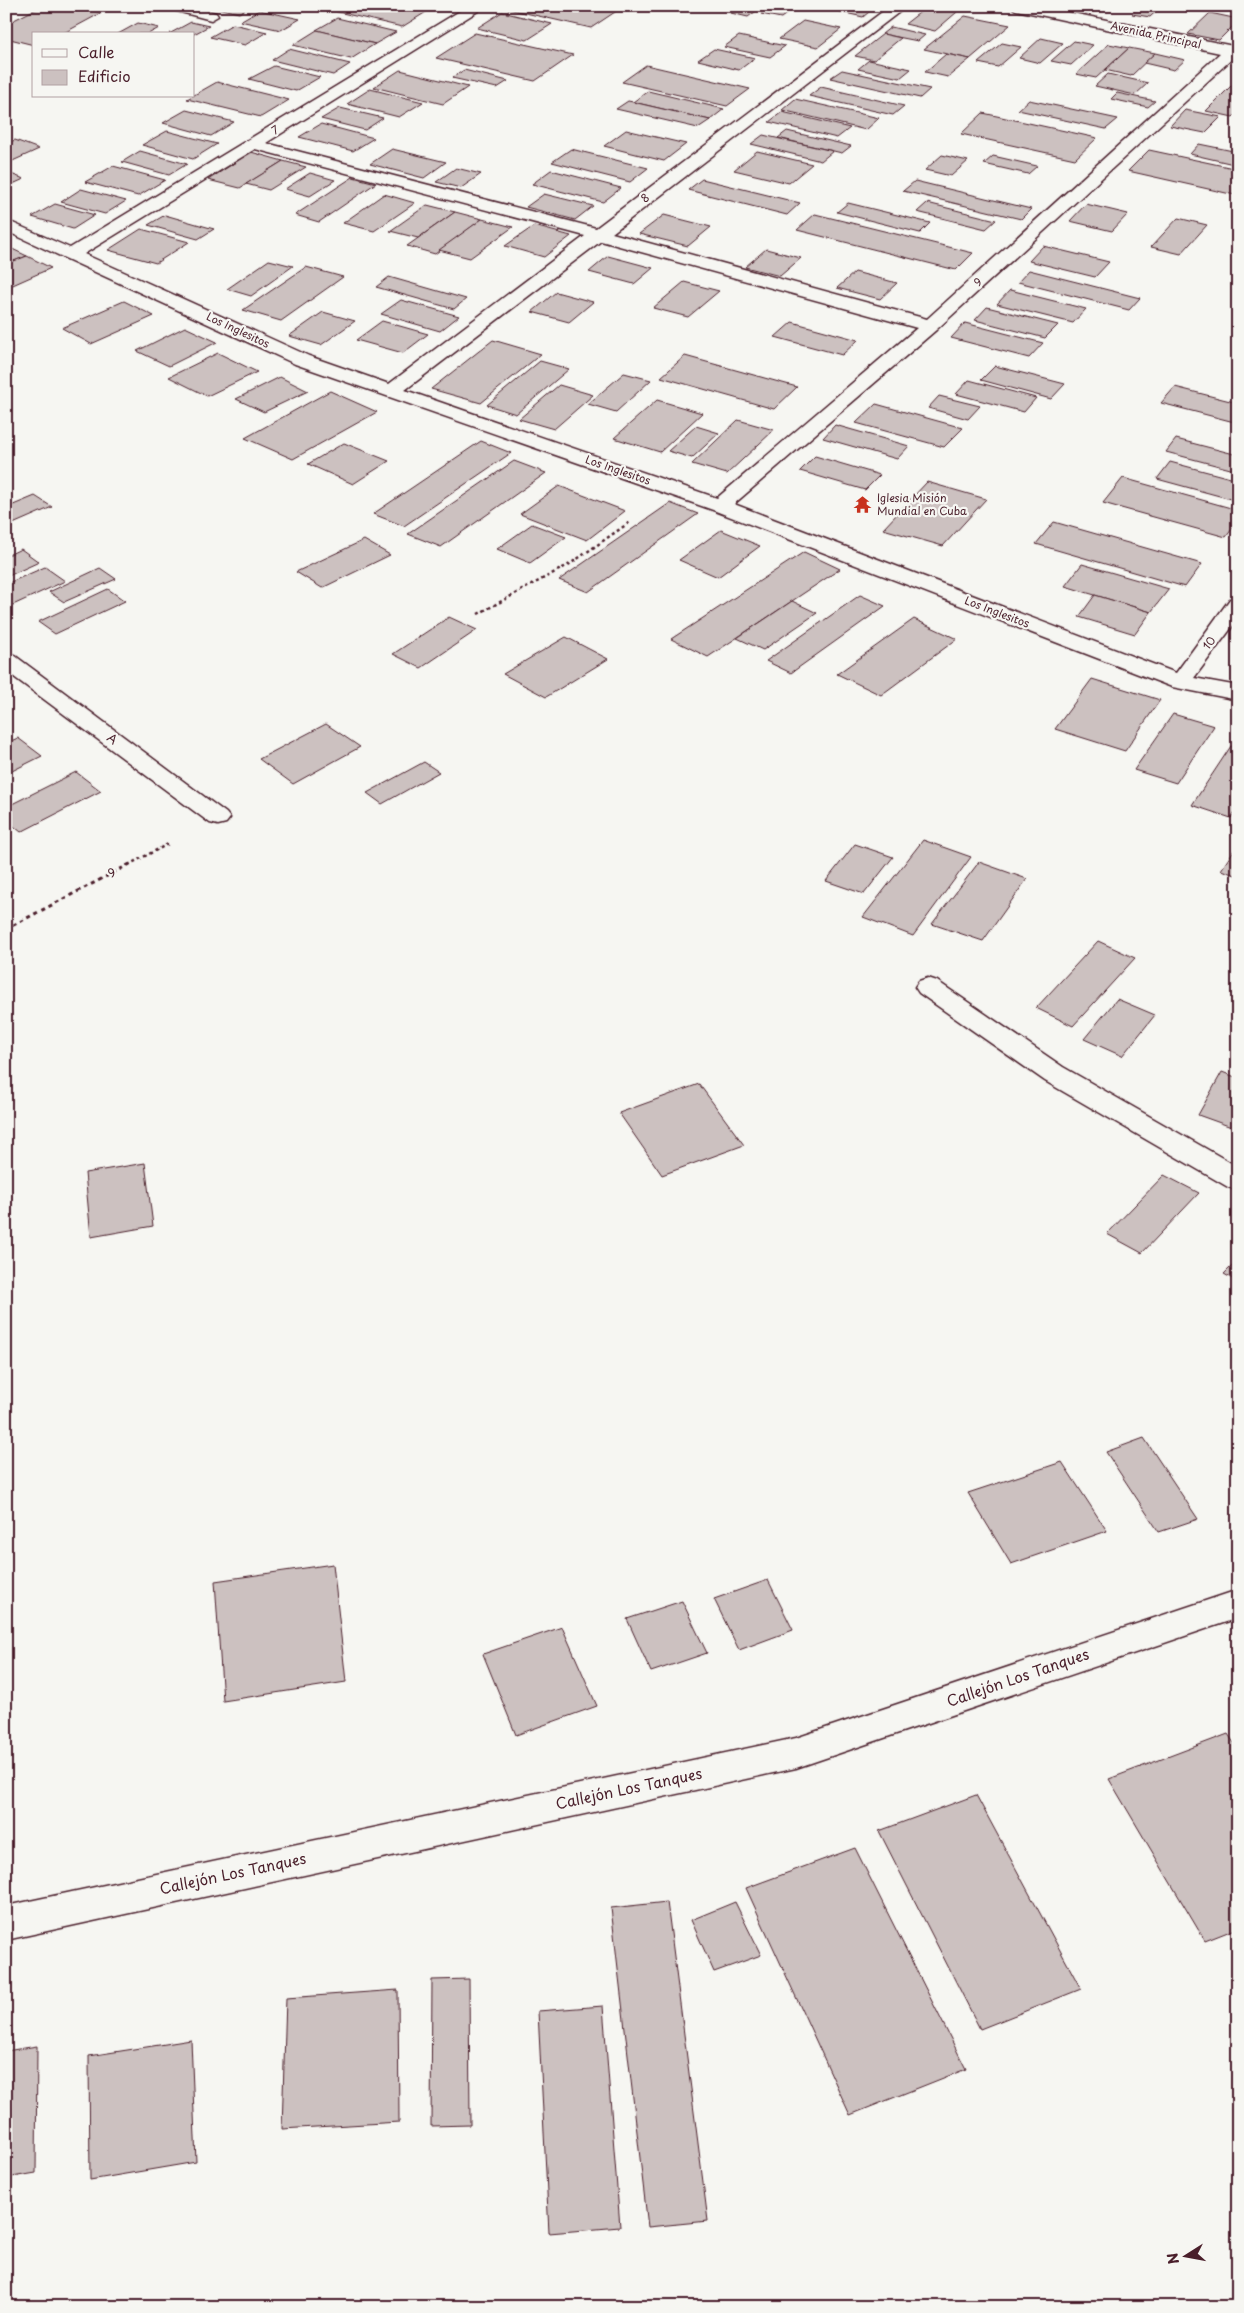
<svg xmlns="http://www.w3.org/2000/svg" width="1244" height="2313" font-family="'Playpen Sans',sans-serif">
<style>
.building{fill:#ccc1c0;stroke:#4a1f2b}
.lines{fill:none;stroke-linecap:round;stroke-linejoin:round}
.minor-casing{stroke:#4a1f2b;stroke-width:3}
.path-far1{stroke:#4a1f2b;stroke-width:2.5;stroke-dasharray:3 3;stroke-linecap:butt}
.path{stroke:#4a1f2b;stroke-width:3;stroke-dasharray:4 4;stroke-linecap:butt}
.minor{fill:#f6f6f2;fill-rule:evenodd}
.labels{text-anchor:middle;stroke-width:4.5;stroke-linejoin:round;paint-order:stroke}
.far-street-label{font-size:11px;fill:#4a1f2b;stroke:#f6f6f2}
.far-poi-label{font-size:11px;fill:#4a1f2b;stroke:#f6f6f2;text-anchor:start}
.street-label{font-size:12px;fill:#4a1f2b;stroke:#f6f6f2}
.near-street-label{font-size:15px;fill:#4a1f2b;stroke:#f6f6f2}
</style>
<rect width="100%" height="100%" fill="#f6f6f2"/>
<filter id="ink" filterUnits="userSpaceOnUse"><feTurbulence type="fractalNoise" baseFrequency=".02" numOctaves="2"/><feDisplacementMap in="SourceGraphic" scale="10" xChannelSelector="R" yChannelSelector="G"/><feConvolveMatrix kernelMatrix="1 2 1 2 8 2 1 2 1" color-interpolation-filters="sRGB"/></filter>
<g filter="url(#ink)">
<g class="building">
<path d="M42,6h32l27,7 -39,21h-28v11l-28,-7v-14z"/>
<path d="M208,6h43l-12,7z"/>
<path d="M330,6h87l14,3 -29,18 -77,-18z"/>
<path d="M513,6h87l18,4 -27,18 -83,-19z"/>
<path d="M741,6h22l-15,11 -17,-4z"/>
<path d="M772,6h25l-16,12 -20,-4z"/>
<path d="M838,6h38l-13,11 -31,-7z"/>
<path d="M928,6h2l27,6 -22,19 -30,-7z"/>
<path d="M1140,6h22l-12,11 -18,-3z"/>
<path d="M259,10l41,9 -19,11 -41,-9z"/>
<path d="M502,12l50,12 -25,16 -50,-12z"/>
<path d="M1210,13l28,6v2l-19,19 -31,-6z"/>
<path d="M965,16l45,9 -40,34 -46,-10z"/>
<path d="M337,18l59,14 -21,12 -59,-14z"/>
<path d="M803,21l38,8 -23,18 -39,-8z"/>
<path d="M191,22l18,4 -15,8h-25z"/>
<path d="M138,23l21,5 -11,6h-30z"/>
<path d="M233,24l34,8 -22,13 -35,-8z"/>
<path d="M891,27l34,8 -7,6 -36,-7z"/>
<path d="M317,30l58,14 -24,15 -58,-14z"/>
<path d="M475,33l98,22 -38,26 -99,-23z"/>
<path d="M883,34l18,4 -27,22 -19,-4z"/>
<path d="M739,36l46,10 -15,11 -46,-10z"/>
<path d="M1041,38l22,5 -23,20 -21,-5z"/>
<path d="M1074,41l19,4 -22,20 -20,-4z"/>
<path d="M1002,43l19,4 -23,20 -20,-4z"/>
<path d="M1109,44l20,4 -33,30 -20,-4z"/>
<path d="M1129,48l26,5 -24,23 -26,-6z"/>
<path d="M289,49l61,15 -17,11 -61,-15z"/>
<path d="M714,49l41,9 -16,12 -41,-10z"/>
<path d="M1155,53l30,7 -11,10 -30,-7z"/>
<path d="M946,54l24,5 -22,18 -23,-5z"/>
<path d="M869,60l42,9 -11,9 -42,-9z"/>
<path d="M646,65l104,24 -23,17 -105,-24z"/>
<path d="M274,66l46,11 -24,14 -47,-12z"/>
<path d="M400,70l68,17 -25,17 -69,-17z"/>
<path d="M464,70l44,11 -11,7 -45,-10z"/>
<path d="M842,70l88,19 -10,9 -90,-20z"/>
<path d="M1108,74l40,9 -13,12 -40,-9z"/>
<path d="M217,82l72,18 -28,17 -74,-18z"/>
<path d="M1234,83l4,1v28l-5,5 -27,-6z"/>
<path d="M821,87l83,19 -11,9 -84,-19z"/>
<path d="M370,89l53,13 -24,15 -52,-13z"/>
<path d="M648,91l76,18 -14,11 -77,-18z"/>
<path d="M1117,93l38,8 -7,6 -37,-8z"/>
<path d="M795,99l84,19 -13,12 -84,-20z"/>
<path d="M1029,100l89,19 -12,10 -88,-19z"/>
<path d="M628,101l5,1 77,18 -12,8 -82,-19z"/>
<path d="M340,108l43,10 -18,12 -44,-11z"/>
<path d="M186,110l48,12 -23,14 -48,-13z"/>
<path d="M1185,110l36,7 -16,16 -35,-7z"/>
<path d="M782,112l68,16 -13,10 -68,-16z"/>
<path d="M983,113l114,25 -22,21 -114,-25z"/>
<path d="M321,124l53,14 -21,13 -54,-14z"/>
<path d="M626,130l60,14 -22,17 -60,-15z"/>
<path d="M167,131l50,13 -24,15 -51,-14z"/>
<path d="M787,131l64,15 -9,7 -64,-15z"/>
<path d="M763,135l70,16 -12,10 -70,-17z"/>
<path d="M15,140l24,9 -33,15v-20z"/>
<path d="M1199,144l39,8v13l-48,-11z"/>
<path d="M392,149l54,13 -22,16 -54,-14z"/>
<path d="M571,149l77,19 -18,14 -78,-20z"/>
<path d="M1149,150l89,19v23l-3,3 -107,-24z"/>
<path d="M140,151l47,13 -18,11 -47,-13z"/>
<path d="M757,151l55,13 -23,19 -55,-13z"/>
<path d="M251,152l32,9 -43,27 -32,-8z"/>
<path d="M942,155l26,6 -17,15 -26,-6z"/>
<path d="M993,156l44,10 -9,8 -44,-10z"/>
<path d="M283,161l23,6 -37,23 -23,-6z"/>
<path d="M113,166l52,14 -27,16 -53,-14z"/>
<path d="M456,168l25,6 -20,14 -25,-6z"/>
<path d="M551,170l70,18 -18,14 -71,-18z"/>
<path d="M6,172l18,7 -18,8z"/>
<path d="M310,173l25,7 -25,16 -25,-7z"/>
<path d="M353,177l23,6 -57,39 -24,-7z"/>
<path d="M702,179l98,24 -13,12 -99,-25z"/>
<path d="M915,181l116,28 -10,10 -118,-28z"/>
<path d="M81,189l45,12 -21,13 -44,-12z"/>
<path d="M384,194l31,9 -41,28 -31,-8z"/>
<path d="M544,194l49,12 -18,14 -49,-13z"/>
<path d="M848,203l82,20 -10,10 -83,-21z"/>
<path d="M927,203l69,17 -10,9 -69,-17z"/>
<path d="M55,204l40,11 -22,14 -41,-12z"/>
<path d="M1086,204l42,10 -16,17 -42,-10z"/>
<path d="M427,205l28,7 -37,26 -28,-7z"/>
<path d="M455,212l27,7 -47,35 -28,-8z"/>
<path d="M815,214l158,39 -17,17 -159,-40z"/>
<path d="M165,215l49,14 -16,10 -50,-14z"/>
<path d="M664,215l47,12 -23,19 -49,-12z"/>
<path d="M1178,218l29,7 -26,29 -30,-7z"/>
<path d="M482,219l31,8 -43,31 -31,-8z"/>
<path d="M534,226l37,10 -27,21 -39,-11z"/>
<path d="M141,229l48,13 -33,21 -48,-13z"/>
<path d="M6,246l21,10 -21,8z"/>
<path d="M1043,246l66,16 -14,15 -66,-16z"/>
<path d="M766,249l35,9 -21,18 -35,-9z"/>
<path d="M27,256l24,12 -45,20v-24z"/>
<path d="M608,256l45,12 -19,16 -45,-12z"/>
<path d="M269,260l24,6 -42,30 -24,-7z"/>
<path d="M306,267l37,10 -62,44 -38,-11z"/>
<path d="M1029,270l111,28 -11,12 -111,-28z"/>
<path d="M855,272l42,11 -17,16 -43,-11z"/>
<path d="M389,277l77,22 -12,10 -78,-22z"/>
<path d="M684,282l35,9 -31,26 -35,-9z"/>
<path d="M1010,290l76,19 -13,14 -76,-19z"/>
<path d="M556,292l37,10 -24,20 -37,-10z"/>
<path d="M401,300l58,16 -19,15 -59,-17z"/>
<path d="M124,301l30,15 -63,28 -29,-16z"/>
<path d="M987,307l71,18 -13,13 -70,-18z"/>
<path d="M323,312l32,9 -34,24 -32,-9z"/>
<path d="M382,321l46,13 -25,19 -47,-13z"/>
<path d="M792,322l66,18 -16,15 -67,-18z"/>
<path d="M965,323l78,20 -14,15 -78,-20z"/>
<path d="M185,327l32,15 -48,24 -32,-15z"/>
<path d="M493,340l48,14 -60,49 -50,-14z"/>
<path d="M218,353l39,19 -50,24 -38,-19z"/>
<path d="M685,356l112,31 -23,22 -113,-32z"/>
<path d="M540,361l29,8 -53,45 -29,-9z"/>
<path d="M995,366l70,18 -14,15 -70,-19z"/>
<path d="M624,373l27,7 -35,32 -28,-8z"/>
<path d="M280,377l28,14 -44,21 -28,-13z"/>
<path d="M969,380l67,18 -12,14 -68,-18z"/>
<path d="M559,385l34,10 -39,34 -35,-10z"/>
<path d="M1175,387l63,16v20l-77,-20z"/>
<path d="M330,391l47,21 -84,47 -48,-21z"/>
<path d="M939,396l41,10 -12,13 -40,-11z"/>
<path d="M657,400l45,13 -42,39 -46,-14z"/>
<path d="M876,404l87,24 -19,19 -88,-24z"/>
<path d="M738,420l36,10 -47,44 -35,-10z"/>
<path d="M835,425l74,21 -12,13 -74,-21z"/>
<path d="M696,426l23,7 -27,25 -24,-7z"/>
<path d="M1176,439l62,16v16l-72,-19z"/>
<path d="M481,441l30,12 -107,73 -31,-12z"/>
<path d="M344,443l45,18 -36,23 -45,-20z"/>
<path d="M815,456l65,19 -15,15 -65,-19z"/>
<path d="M514,461l32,12 -105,74 -33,-13z"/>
<path d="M1170,462l68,18v21l-81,-22z"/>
<path d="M1123,478l115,32v11l-12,16 -123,-34z"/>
<path d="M927,482l59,17 -43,47 -60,-17z"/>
<path d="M559,486l66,25 -38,29 -67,-26z"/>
<path d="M35,496l17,11 -46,20v-19z"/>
<path d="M670,503l28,11 -110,78 -29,-12z"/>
<path d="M1054,522l148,42 -17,23 -149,-43z"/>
<path d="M532,524l34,13 -36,26 -33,-14z"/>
<path d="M721,530l39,16 -42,31 -39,-17z"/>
<path d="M364,540l26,15 -68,33 -26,-16z"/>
<path d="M21,549l18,13 -33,15v-21z"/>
<path d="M804,552l36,17 -132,88 -37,-18z"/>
<path d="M1082,564l87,25 -18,23 -86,-26z"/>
<path d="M45,567l20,14 -52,24 -7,-5v-16z"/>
<path d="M100,568l16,11 -52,23 -15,-10z"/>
<path d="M108,589l17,12 -70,33 -17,-12z"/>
<path d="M860,595l25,11 -94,67 -25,-12z"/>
<path d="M1095,595l56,17 -16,22 -56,-17z"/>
<path d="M792,601l25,12 -54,37 -26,-12z"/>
<path d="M449,617l28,13 -56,38 -28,-14z"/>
<path d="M914,619l43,20 -76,56 -44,-21z"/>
<path d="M566,637l42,22 -62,38 -43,-23z"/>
<path d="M1092,679l68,21 -35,51 -70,-22z"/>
<path d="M1173,714l41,12 -38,57 -42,-13z"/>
<path d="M326,724l34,23 -67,37 -34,-25z"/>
<path d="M18,738l24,18 -36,18v-31z"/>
<path d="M1231,746l7,2v58l-7,12 -39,-13z"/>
<path d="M424,762l15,10 -57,32 -15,-11z"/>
<path d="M76,772l25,19 -80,41 -15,-12v-13z"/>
<path d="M923,840l48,17 -58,79 -50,-19z"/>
<path d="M855,844l38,13 -29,37 -38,-13z"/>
<path d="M1238,844v32l-17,-6z"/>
<path d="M979,862l48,17 -44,62 -51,-17z"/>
<path d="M1098,941l37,17 -62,68 -37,-18z"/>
<path d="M1117,999l38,16 -33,41 -38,-17z"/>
<path d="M1222,1072l16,6 -1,51 -39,-14z"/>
<path d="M699,1084l45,61 -82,30 -43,-62z"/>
<path d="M145,1163l8,63 -62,11 -6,-64z"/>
<path d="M1164,1175l35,18 -57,60 -35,-19z"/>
<path d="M1238,1260v22l-14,-8z"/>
<path d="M1144,1438l54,81 -39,13 -53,-80z"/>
<path d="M1062,1462l45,69 -96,33 -43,-71z"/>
<path d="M333,1564l13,118 -123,19 -8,-120z"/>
<path d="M768,1580l25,50 -54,20 -25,-51z"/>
<path d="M682,1601l25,52 -56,19 -24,-53z"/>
<path d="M562,1627l35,79 -81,29 -33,-81z"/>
<path d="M1228,1734l10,15v179l-33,13 -96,-162z"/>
<path d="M976,1795l105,194 -101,40 -101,-198z"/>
<path d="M855,1848l111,221 -116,46 -104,-227z"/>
<path d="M667,1902l41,319 -60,6 -37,-319z"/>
<path d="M735,1902l26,53 -47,17 -23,-52z"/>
<path d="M469,1979l1,146 -39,1 1,-146z"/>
<path d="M398,1990l1,132 -117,7 4,-131z"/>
<path d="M603,2006l17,221 -71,6 -11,-222z"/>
<path d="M191,2040l5,122 -106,18 -1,-124z"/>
<path d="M37,2046l-1,127 -30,5v-127z"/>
</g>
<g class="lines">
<defs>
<g id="minor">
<path d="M167,6h24l25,7 2,3 -7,4 -42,-11z"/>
<path d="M468,6h18l-220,137 330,85 294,-222h17l-295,227 315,86 293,-266 -204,-43 -7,-4h29l200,41v9h-3l-299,274 -202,174 442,169 54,-74 8,-1v21l-44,59 44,8v14l-66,-13 -459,-177 -418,-146 -289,-133v-11l64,28zM255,149l330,87 -196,148 -80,-28 -225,-102zM601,241l316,87 -200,170 -312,-108z"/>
<path d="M6,653l8,2 212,158 4,5 -4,5 -8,2 -8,-2 -204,-152z"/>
<path d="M928,978l9,3 126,86 175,100v23l-10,-3 -183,-106 -126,-88 -4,-6 4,-6z"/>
<path d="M1238,1590v28l-442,150 -790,172v-34l790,-168z"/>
</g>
</defs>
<use href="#minor" class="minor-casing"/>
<g class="path-far1">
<path d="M478,614l92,-50 60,-42"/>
<path d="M128,865l42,-22"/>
</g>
<path class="path" d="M6,929l124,-65"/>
<use href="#minor" class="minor"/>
</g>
</g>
<defs>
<symbol id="temple-bare" viewBox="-9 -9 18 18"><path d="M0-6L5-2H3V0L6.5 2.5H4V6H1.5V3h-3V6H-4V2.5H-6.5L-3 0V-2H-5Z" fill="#c8321e" stroke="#f6f6f2" stroke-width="2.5" paint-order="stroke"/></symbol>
</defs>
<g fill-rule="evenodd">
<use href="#temple-bare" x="850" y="492" width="25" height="25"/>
</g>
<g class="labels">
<g class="far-street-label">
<text transform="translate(1156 35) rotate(12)" y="4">Avenida Principal</text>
<text transform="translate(275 130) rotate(-31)" y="4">7</text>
<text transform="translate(645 198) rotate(-37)" y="4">8</text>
<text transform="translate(978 282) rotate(-42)" y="4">9</text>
<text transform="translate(238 330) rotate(25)" y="4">Los Inglesitos</text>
<text transform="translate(618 470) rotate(19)" y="4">Los Inglesitos</text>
<text transform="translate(997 612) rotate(21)" y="4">Los Inglesitos</text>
<text transform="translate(1209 643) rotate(-53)" y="4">10</text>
</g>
<g class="far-poi-label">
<text x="877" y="502">Iglesia Misión<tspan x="877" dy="13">Mundial en Cuba</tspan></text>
</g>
<g class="street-label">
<text transform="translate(112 739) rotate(37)" y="4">A</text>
<text transform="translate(112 873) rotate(-28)" y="4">9</text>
</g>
<g class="near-street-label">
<text transform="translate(1018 1678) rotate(-19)" y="5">Callejón Los Tanques</text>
<text transform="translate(629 1789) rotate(-12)" y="5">Callejón Los Tanques</text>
<text transform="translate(233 1874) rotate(-12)" y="5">Callejón Los Tanques</text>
</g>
</g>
<rect width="1244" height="2313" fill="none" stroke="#f6f6f2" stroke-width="25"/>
<rect x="12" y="12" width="1219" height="2288" fill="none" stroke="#4a1f2b" stroke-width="2" filter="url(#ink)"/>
<rect x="32" y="32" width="162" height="65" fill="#f6f6f2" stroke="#b1a0a2"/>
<rect x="42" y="49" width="25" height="8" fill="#f6f6f2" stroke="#b1a0a2"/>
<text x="78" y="58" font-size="15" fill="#4a1f2b">Calle</text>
<rect x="42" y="70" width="25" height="15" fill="#ccc1c0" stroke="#b1a0a2"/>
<text x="78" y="82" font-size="15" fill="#4a1f2b">Edificio</text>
<g transform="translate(1186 2256) rotate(259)" stroke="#f6f6f2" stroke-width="4" paint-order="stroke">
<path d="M0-4L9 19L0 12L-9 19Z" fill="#4a1f2b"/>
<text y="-8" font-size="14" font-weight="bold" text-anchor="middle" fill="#4a1f2b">N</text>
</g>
</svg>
